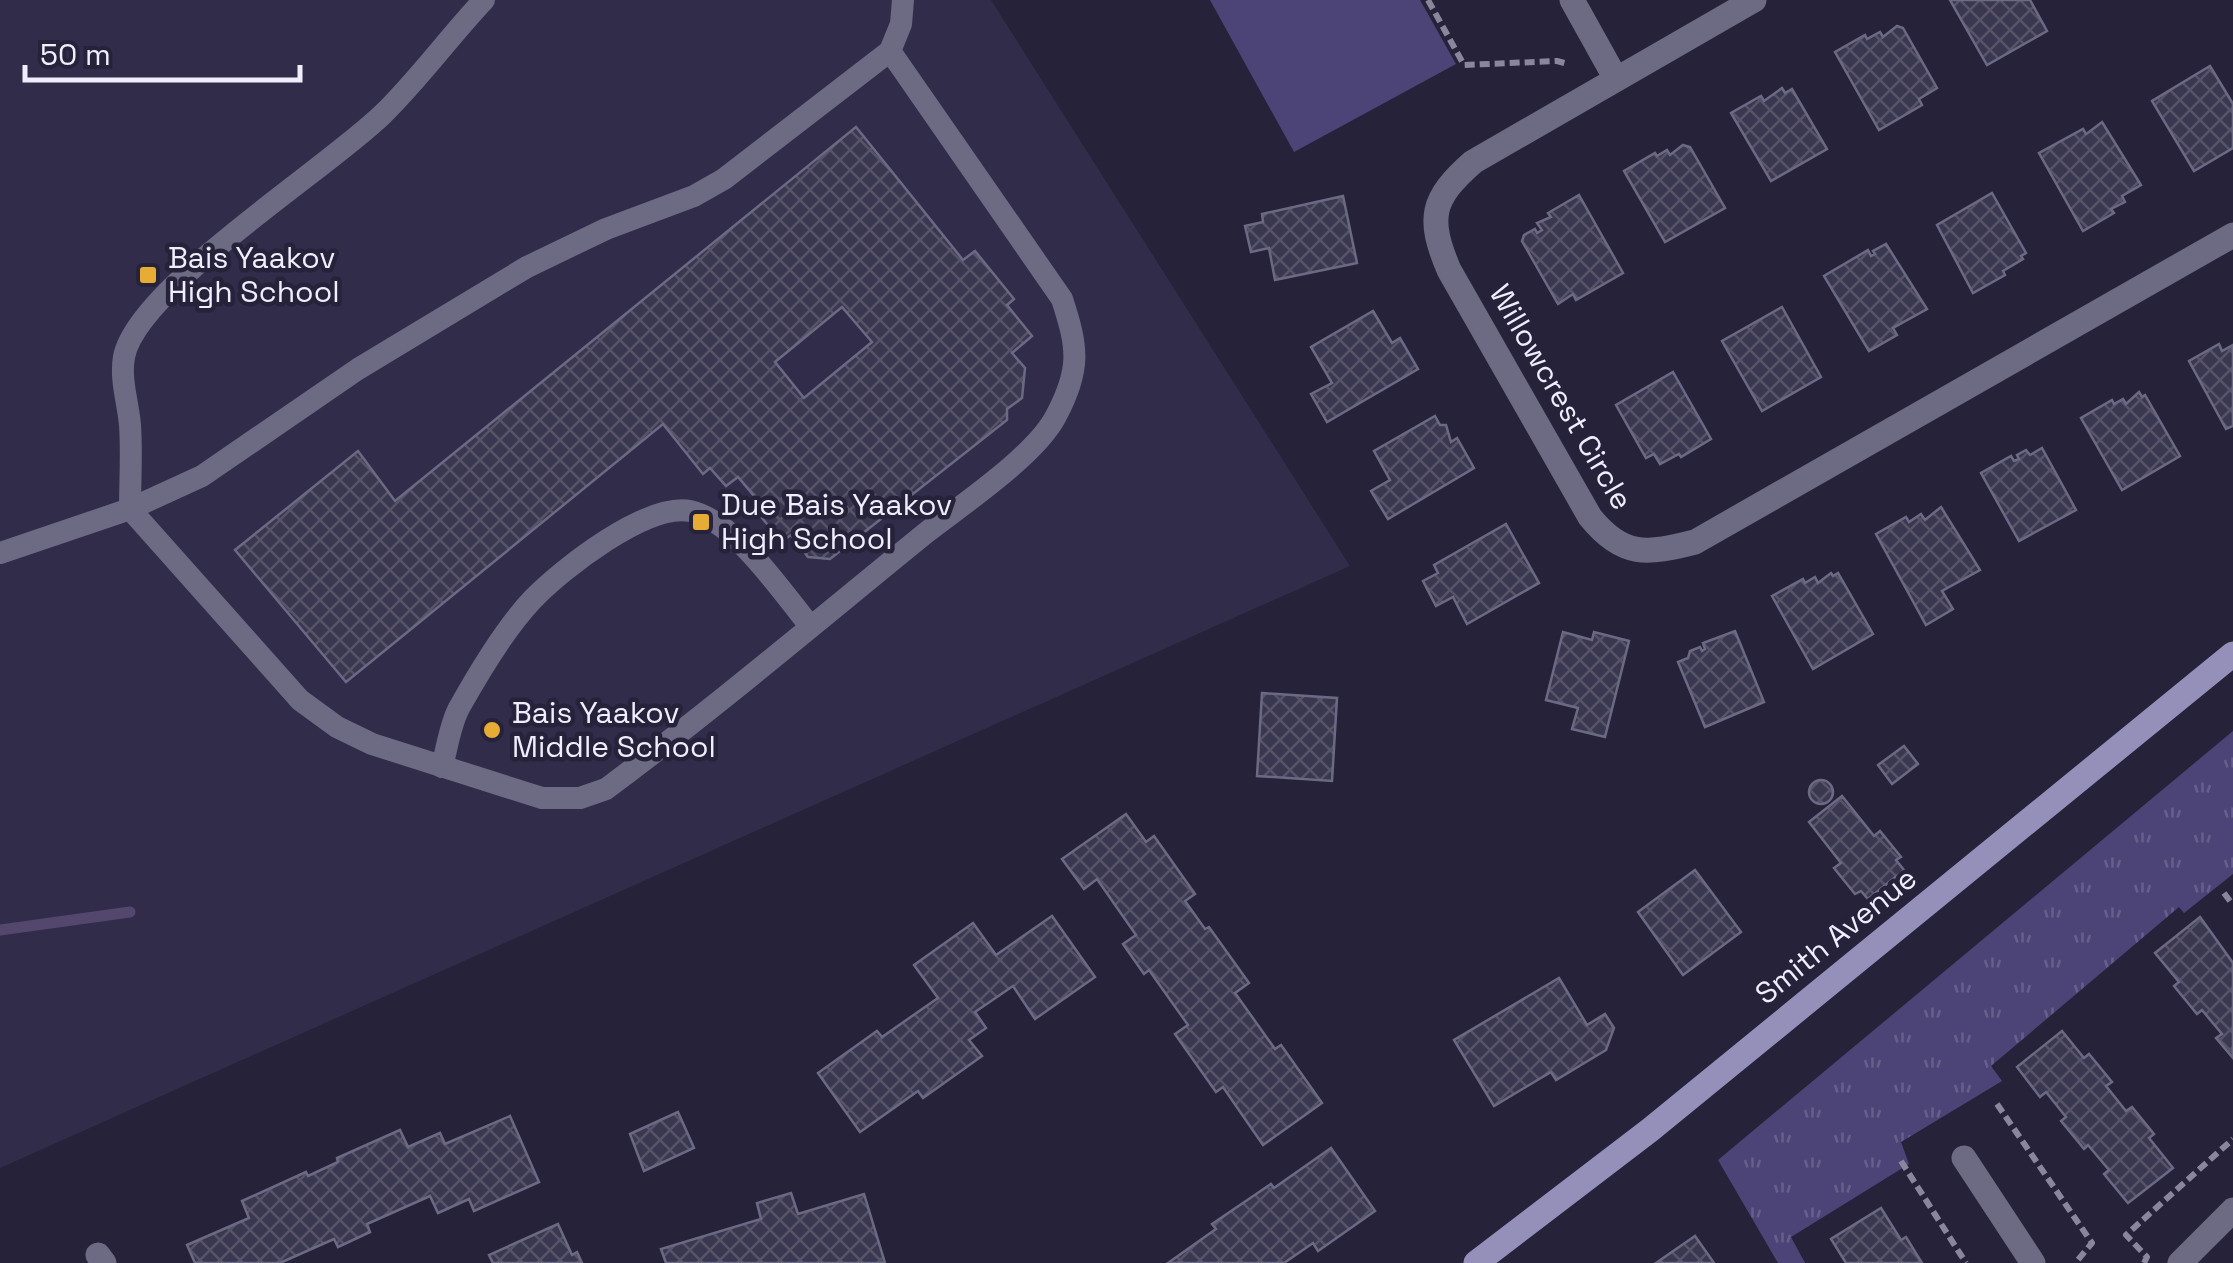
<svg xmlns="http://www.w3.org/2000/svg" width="2233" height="1263" font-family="'Space Grotesk',sans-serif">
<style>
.built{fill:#312c4a}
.park{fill:url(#park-tufts)}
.pitch{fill:#4c4476}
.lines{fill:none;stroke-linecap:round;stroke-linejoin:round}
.stream{stroke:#53476e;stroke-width:11}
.building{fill:url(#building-cross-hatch);stroke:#6c6985;stroke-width:2.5;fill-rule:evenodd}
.path{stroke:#8a879c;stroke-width:6;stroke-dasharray:10 5;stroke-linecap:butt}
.service{stroke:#6d6a84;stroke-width:22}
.minor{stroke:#6d6a84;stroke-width:25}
.secondary{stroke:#9590ba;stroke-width:25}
.poi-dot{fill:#e7ac36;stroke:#26223a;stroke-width:4}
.labels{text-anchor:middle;stroke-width:9;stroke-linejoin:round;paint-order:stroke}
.poi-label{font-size:30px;fill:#efedfe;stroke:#26223a;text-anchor:start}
.street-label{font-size:30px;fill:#efedfe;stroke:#26223a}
</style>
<defs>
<pattern id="park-tufts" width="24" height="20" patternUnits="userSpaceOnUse" patternTransform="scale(2.5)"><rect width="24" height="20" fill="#4c4476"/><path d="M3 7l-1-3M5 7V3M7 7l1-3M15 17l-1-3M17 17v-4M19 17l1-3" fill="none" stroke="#665f8b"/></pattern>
<pattern id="building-cross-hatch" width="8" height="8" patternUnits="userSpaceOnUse" patternTransform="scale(2.5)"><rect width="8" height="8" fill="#3a3750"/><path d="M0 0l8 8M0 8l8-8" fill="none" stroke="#57546a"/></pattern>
</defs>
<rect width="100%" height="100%" fill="#26223a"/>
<path class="built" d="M0,0h991l359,566 -1350,602z"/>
<path class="park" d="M2233,731v143l-49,39 -5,-6 -188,159 11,15 -101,61 8,22 -118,73 14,26h-27l-60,-103z"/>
<path class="pitch" d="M1210,0h210l36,64 -162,88z"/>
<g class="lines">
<path class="stream" d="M0,930l130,-18"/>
</g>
<g class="building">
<path d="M1950,0h80l17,31 -60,34z"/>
<path d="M1897,26l6,2 34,60 -18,11 3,6 -43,25 -44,-78 30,-17 2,4 13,-7 3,5z"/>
<path d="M2210,66l23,38v44l-39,23 -42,-70z"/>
<path d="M1782,88l3,5 7,-4 35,60 -56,32 -40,-68 30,-17 3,5z"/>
<path d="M2102,122l39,63 -19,11 3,6 -14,7 3,4 -31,18 -44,-78 44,-24 3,5 3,-2z"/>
<path d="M856,127l107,133 12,-9 39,48 -7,6 25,31 -20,17 13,15 -3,30 -15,11v11l-177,139 -22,-2 -17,-22 -10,7 -22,-28 6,-5 -27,-32 -12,9 -16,-18 -7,6 -40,-50 -317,258 -111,-132 123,-99 37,50zM842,307l30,35 -68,56 -29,-36z"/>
<path d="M1683,145l7,2 35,61 -60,34 -41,-71 31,-18 2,3 10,-6 3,5z"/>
<path d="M1992,193l34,60 -5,3 2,3 -20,12 2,4 -32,18 -36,-68z"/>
<path d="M1579,195l44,78 -47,27 -3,-6 -15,10 -36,-63 2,-6 11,-6 2,4 5,-3 -5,-7 14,-6 -3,-4z"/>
<path d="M1343,196l14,67 -82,17 -6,-32 -18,4 -6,-26 18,-4 -1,-8z"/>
<path d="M1886,244l41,65 -34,19 4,7 -28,16 -45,-75 44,-26 3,6 4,-2 -2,-3z"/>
<path d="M1782,307l39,70 -59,34 -40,-70z"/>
<path d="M1373,311l19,32 8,-5 18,31 -91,53 -16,-28 21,-11 -21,-36z"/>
<path d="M2219,344l3,7 11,-6v81l-7,3 -37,-68z"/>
<path d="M1673,372l38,67 -30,18 -2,-3 -19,10 -6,-10 -8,4 -30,-53z"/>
<path d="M2139,392l3,5 3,-2 35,61 -58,34 -41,-72 31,-18 2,4 9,-5 3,5z"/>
<path d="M1435,416l5,9h6l5,17 6,-4 17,30 -86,51 -17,-28 19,-11 -16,-29z"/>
<path d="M2042,448l34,62 -57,31 -38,-68 30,-17 3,5 5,-2 -2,-4 9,-5 4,5z"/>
<path d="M1941,507l39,63 -38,21 11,18 -27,16 -50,-91 30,-17 3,5 12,-8 4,6z"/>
<path d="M1506,524l33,59 -72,41 -14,-27 -17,9 -13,-25 15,-8 -4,-8z"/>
<path d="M1831,573l2,3 5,-3 35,61 -60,35 -41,-73 31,-17 2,4 10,-6 3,6z"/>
<path d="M1735,631l29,71 -59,25 -27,-65 10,-4 2,-7 10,-4 2,4 3,-2 -2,-6z"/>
<path d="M1563,632l29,8 2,-8 35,9 -24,96 -33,-8 6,-21 -32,-8z"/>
<path d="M1262,693l75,5 -5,83 -75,-5z"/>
<path d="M1904,746l14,18 -26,20 -14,-19z"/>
<circle cx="1821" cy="792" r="12"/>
<path d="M1842,796l32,40 6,-5 21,26 -5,3 8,10 -36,29 -7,-8 -6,3 -21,-26 7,-5 -32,-41z"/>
<path d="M1126,814l20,28 8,-6 41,58 -10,7 20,28 4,-2 40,56 -14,10 40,56 6,-4 41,58 -59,42 -40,-58 -7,5 -41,-58 13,-9 -39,-55 -5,4 -21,-30 13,-9 -39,-56 -13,10 -22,-30z"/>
<path d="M1695,870l46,62 -58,43 -45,-63z"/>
<path d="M1052,916l43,61 -60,42 -22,-33 -38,26 11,16 -17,12 13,16 -59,42 -5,-7 -58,41 -42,-59 59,-42 5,6 56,-39 -24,-33 59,-42 23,32z"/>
<path d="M2200,917l33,46v95l-17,-20 6,-4 -20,-24 -5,4 -23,-28 5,-4 -24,-29z"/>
<path d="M1559,978l28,47 18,-11 9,14 -8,22 -50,30 -5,-8 -57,34 -40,-66z"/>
<path d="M2062,1031l22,27 5,-4 23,28 -6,4 20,25 6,-4 22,27 -5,4 24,30 -45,35 -24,-29 5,-4 -21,-25 -4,4 -23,-28 5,-4 -20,-25 -6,5 -23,-30z"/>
<path d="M678,1112l16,36 -50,23 -14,-37z"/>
<path d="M510,1116l29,66 -65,29 -5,-12 -31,14 -8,-17 -63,28 3,8 -32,15 -4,-8 -54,24h-85l-8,-18 62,-27 -7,-17 64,-29 2,4 30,-14 -1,-4 63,-28 8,17 32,-14 5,11z"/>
<path d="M1331,1148l44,63 -57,40 -5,-8 -29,20h-116l48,-34 -4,-5 59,-40 3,4z"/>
<path d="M791,1193l7,21 66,-20 21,69h-219l-5,-14 100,-30 -4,-16z"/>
<path d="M1881,1208l20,32 5,-3 16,26h-76l-15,-24z"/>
<path d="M558,1224l14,31 5,-3 5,11h-89l-4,-8z"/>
<path d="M1695,1236l19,27h-58z"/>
</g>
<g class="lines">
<g class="path">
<path d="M1428,0l36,65 93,-4 11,3"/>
<path d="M2224,893l9,12"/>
<path d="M1997,1104l95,139 -15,18 2,2"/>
<path d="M1901,1161l65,102"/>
<path d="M2144,1263l3,-6 -21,-22 107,-96"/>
</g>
<g class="service">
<path d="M484,0c-35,37 -65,79 -101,114 -56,55 -247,175 -259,243 -4,23 4,45 6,68 2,28 0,56 0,84l170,191 37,27 35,17 170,54h38l26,-9c110,-82 215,-171 321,-257 36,-28 109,-77 129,-116 25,-47 22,-68 6,-117l-172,-248"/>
<path d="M0,553l130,-44 72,-33 156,-107 169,-102 79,-38 88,-33 30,-17 166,-128 11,-27 2,-24"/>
<path d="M442,767c5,-19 8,-42 17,-59 19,-34 47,-81 74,-109 29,-30 113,-96 157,-88 44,9 92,81 120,115"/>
</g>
<g class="minor">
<path d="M1572,0l44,79"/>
<path d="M1754,0l-281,162c-42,37 -46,56 -24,108l141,247c33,41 57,37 105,25l538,-307"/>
<path d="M1964,1158l69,105"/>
<path d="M98,1255l6,8"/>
<path d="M2180,1263l53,-53"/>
</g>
<path class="secondary" d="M1476,1263l174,-133 583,-476"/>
</g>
<g class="poi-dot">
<rect x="138" y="265" width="20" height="20" rx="5"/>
<rect x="691" y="512" width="20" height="20" rx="5"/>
<circle cx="492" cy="730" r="10"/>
</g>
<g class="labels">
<g class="poi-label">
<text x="168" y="268">Bais Yaakov<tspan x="168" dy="34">High School</tspan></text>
<text x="721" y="515">Due Bais Yaakov<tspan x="721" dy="34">High School</tspan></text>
<text x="512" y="723">Bais Yaakov<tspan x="512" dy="34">Middle School</tspan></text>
</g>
<g class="street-label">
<text transform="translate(1561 397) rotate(60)" y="10">Willowcrest Circle</text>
<text transform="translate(1836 936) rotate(-39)" y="10">Smith Avenue</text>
</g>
</g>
<path d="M25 65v15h275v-15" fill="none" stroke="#efedfe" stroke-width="5"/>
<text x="40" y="65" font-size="30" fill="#efedfe" stroke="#26223a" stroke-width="8" paint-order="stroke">50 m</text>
</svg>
